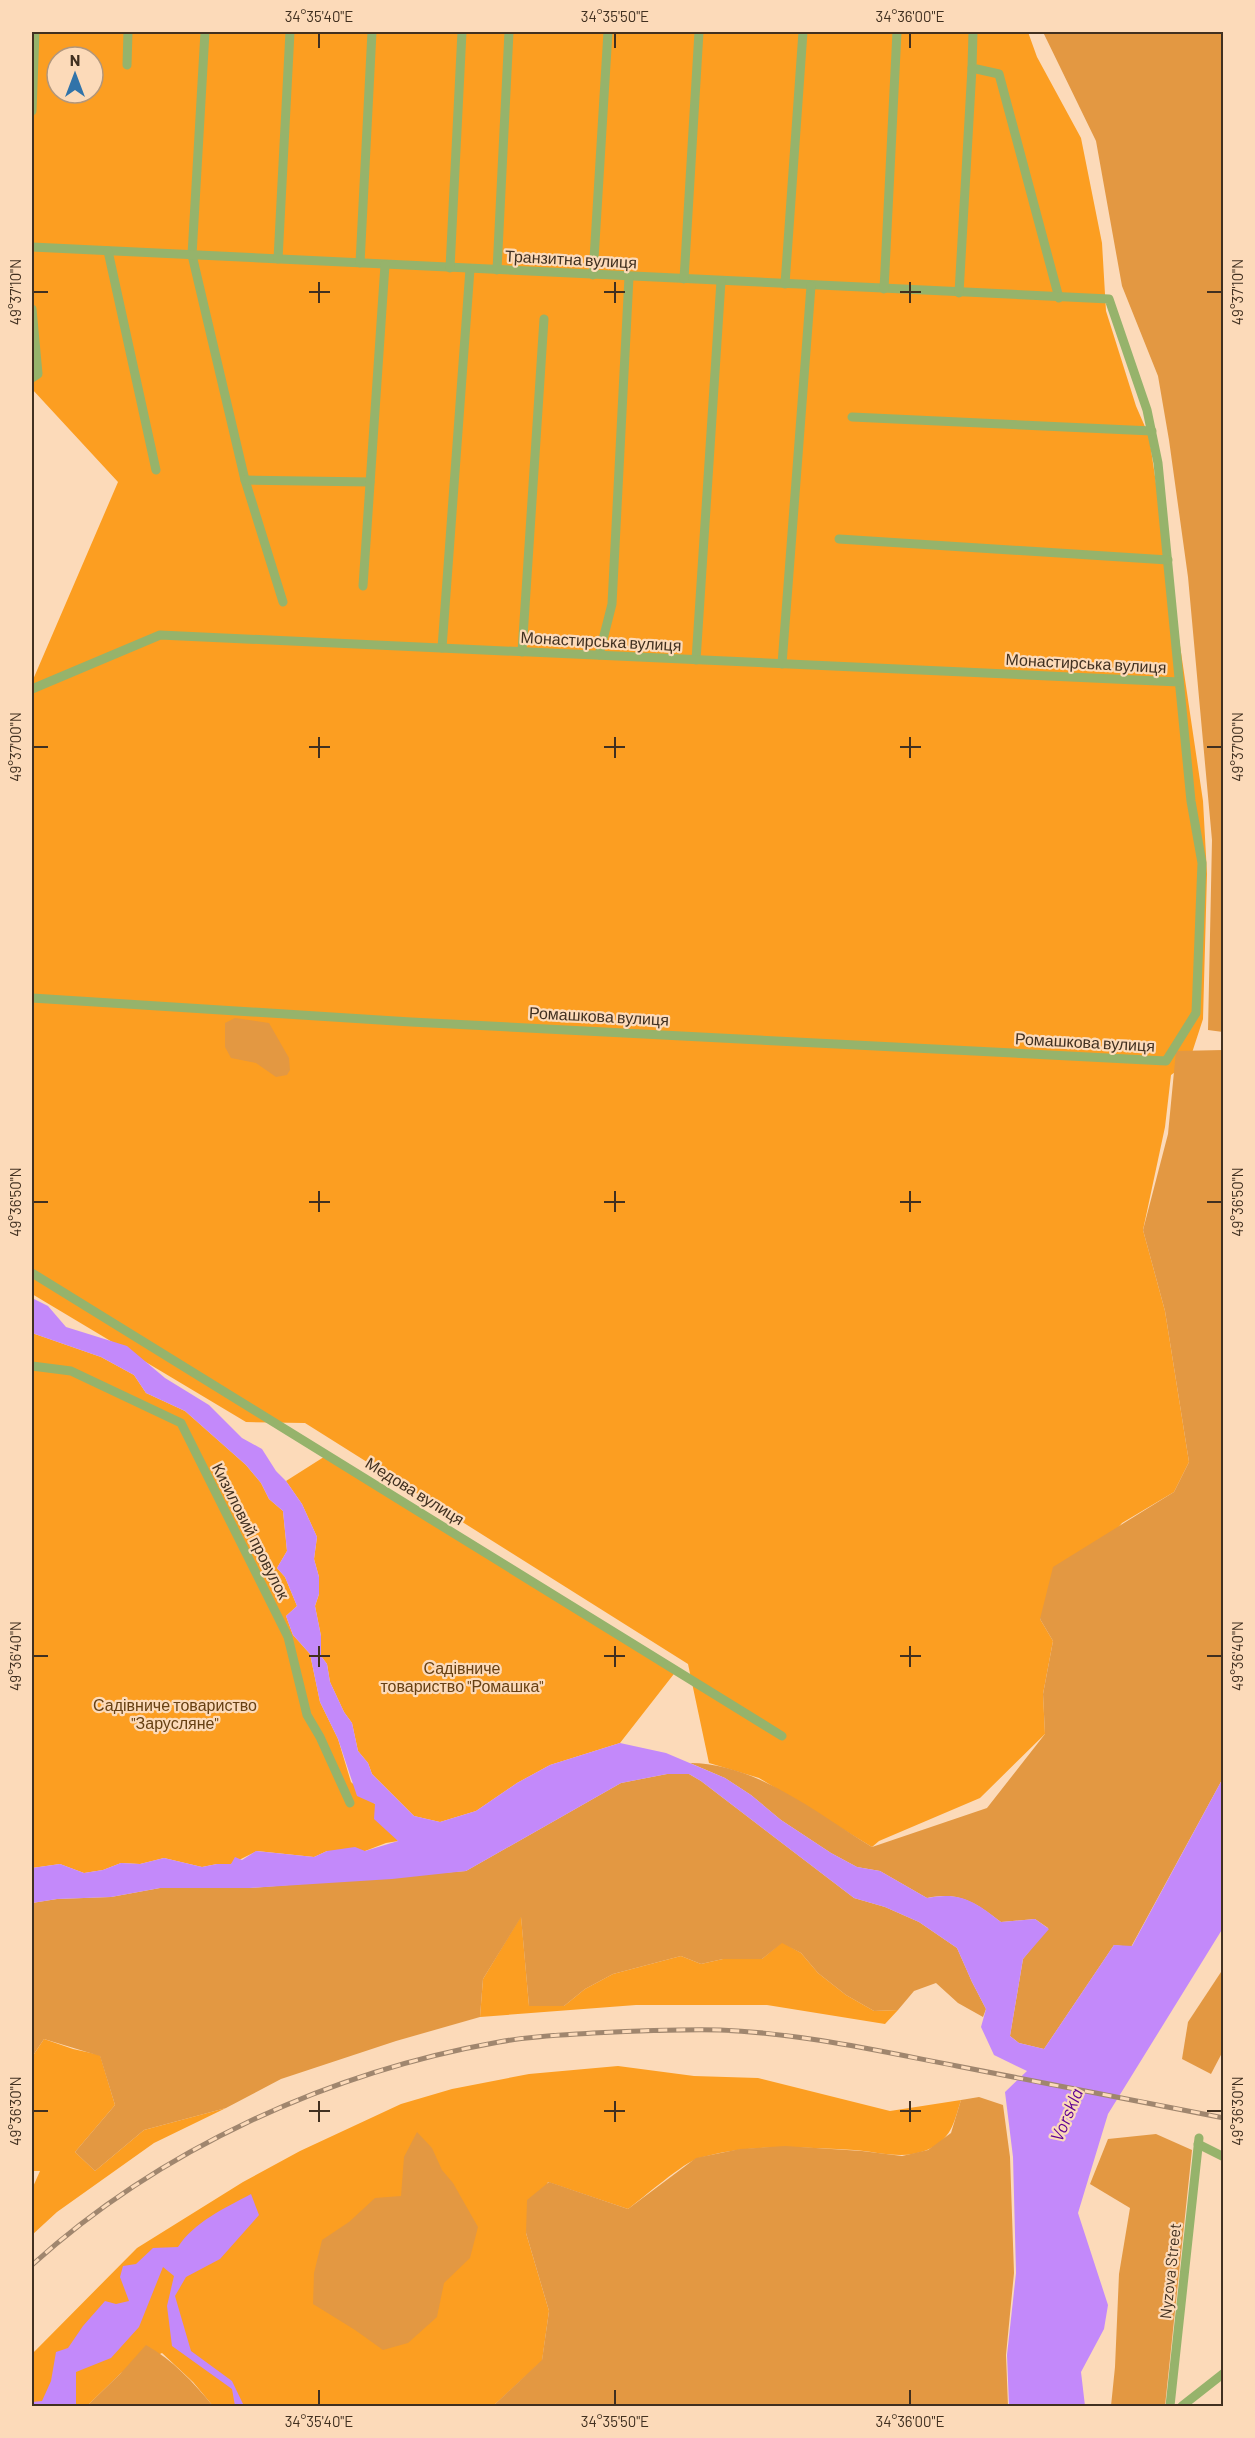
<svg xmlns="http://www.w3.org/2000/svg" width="1255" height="2438" font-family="Barlow,sans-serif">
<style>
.green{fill:#fc9e21;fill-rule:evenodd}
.forest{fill:#e39842}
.water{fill:#c389fa}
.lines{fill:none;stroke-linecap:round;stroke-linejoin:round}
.minor{stroke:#96b36b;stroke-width:9}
.rail-casing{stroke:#a0866e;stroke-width:5}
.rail{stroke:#fcdab9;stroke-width:3;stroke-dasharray:9;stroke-linecap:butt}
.ticks{fill:none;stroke:#413020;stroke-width:2}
.labels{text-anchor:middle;stroke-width:4.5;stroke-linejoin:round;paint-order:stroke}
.street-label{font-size:16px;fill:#413020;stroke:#fcdab9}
.park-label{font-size:16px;fill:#674013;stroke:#fcdab9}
.water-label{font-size:18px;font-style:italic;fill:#600394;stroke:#fcdab9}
.neatline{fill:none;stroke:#413020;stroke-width:2}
.ticks-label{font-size:15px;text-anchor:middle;fill:#413020}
</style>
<rect width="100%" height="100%" fill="#fcdab9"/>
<g class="green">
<path d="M32,32h996l9,25 44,81 21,105 4,68 30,95 13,30 54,365 4,73 -4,145 -14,43 -18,13 -6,52 -22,103 22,81 24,151 -15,30 -52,31 -82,96 13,22 -10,53 2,40 -65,64 -101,43 -7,6 -113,-69 -50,-15 -21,-99 -383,-241 -59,-1 -214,-128v-612l86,-200 -86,-93zM57,57h36v36h-36z"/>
<path d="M32,1333l69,24 33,18 12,18 39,18 61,54 15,18 8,16 14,12 4,40 -10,17 8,9 12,29 -11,10 7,19 17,19 10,48 18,37 13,43 24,22 23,37 -12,2 -21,8h-38l-13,6 -57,-6 -26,13h-14l-15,3 -38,-9 -24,6 -19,-1 -18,7 -19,3 -24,-9 -28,4z"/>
<path d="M327,1455l350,215 -57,73 -70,22 -33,18 -41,28 -36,11 -26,-6 -42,-42 -4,-11 -10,-12 -6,-28 -8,-11 -14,-30 -3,-18 -6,-8v-20l-6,-30 4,-12v-17l-5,-18 3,-22 -15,-33 -16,-23z"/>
<path d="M521,1916l8,90h35l21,-17 28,-15 68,-18 20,8 22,-5h39l20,-17 19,11 17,20 28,22 28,16 24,-1 -13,14 -118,-19h-131l-156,12 3,-38z"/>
<path d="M44,2039l29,10 27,6 15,50 -40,47 20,19 49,-41 82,-22 -72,35 -97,69 -25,23v-46l8,-18h-8v-114z"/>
<path d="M618,2066l76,10 64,2 132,33 71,-11c-7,23 -10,40 -34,50 -24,10 -48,2 -73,0 -52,-3 -104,-7 -155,8 -15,4 -56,40 -71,51l-80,-27 -22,51 23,78 -7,50 -49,45h-280l-20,-24 -31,-29 -41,20 -34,33h-55v-52l105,-106 106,-66 57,-31 101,-47 51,-15 77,-15z"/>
</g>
<g class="forest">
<path d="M1043,32h180v1000l-15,-2 4,-190 -24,-263 -19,-137 -11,-64 -36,-90 -26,-145z"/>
<path d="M235,1018l34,5 20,35 1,12 -3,5 -11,2 -20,-14 -25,-5 -6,-11v-24z"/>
<path d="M1223,1050v728l-92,169 -17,-2 -70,104 -25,-6 -9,-7 13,-77 25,-31 -13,-9 -34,3c-25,-19 -41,-31 -74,-24l-47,-27 -23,-4 -26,-14 -50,-33 -30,-25 -26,-17 -35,-15c66,0 128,51 182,84l115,-39 58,-74 -2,-40 10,-53 -13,-22 13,-52 121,-75 15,-30 -24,-151 -22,-81 25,-96 8,-83z"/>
<path d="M667,1774h22l12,7 153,117 31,9 34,15 38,26 15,34 14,27 -3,8 -25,-14 -22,-20 -22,8 -16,19 -24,1 -28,-16 -28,-22 -17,-20 -19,-10 -20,16h-39l-22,5 -20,-8 -68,18 -28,15 -21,17h-35l-8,-89 -38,62 -3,38 -84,24 -115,38 -55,29 -82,22 -49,41 -20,-19 40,-47 -15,-49 -56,-17 -12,18v-154l25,-4 54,-2 49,-9h90l216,-17 155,-88z"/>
<path d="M1223,1969v82l-12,23 -29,-15 6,-37z"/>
<path d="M979,2097l24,8 7,52 4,116 -8,82 2,51h-515l49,-46 7,-49 -23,-78 1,-33 22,-18 79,27 68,-51 44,-9 45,-3 77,5 40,5 26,-6 23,-17 10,-33z"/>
<path d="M417,2132l15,16 10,22 11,13 25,44 -8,31 -26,25 -7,34 -29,26 -25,7 -28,-20 -42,-26 1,-31 8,-33 27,-18 26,-24 26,-2 3,-39z"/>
<path d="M1156,2134l36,16 -27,256h-54l4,-39 4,-93 11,-66 -40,-24 18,-45z"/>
<path d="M146,2345c27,15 47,37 67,61h-126l34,-33z"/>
</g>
<g class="water">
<path d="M32,1298l16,8 18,21 61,19 38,32 44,27 33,33 20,11 14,22 10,10 16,23 15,33 -3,22 5,18v17l-4,12 6,30v20l6,8 3,18 14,30 8,11 6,28 10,12 4,11 42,42 26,6 36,-11 41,-28 33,-18 70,-22 46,10 59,25 26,17 30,25 50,33 26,14 23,4 47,27c33,-7 49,4 74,24l34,-3 14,10 -26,30 -13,77 9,7 25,6 70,-104 18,1 91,-168v150l-115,186 -30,99 30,92 -4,24 -23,43 4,34h-76l-2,-51 9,-82 -3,-116 -8,-65 22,-21 -33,-16 -13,-28 5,-18 -14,-27 -15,-34 -38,-26 -34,-15 -31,-9 -153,-117 -12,-7h-22l-46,9 -155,88 -74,8 -142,9h-90l-49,9 -54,2 -25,4v-35l28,-4 24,9 19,-3 18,-7 19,1 24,-6 38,9 15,-3h14l4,-7 7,3 14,-9 58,6 13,-6 28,-4 10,4 33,-10 -24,-22 1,-15 -18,-8 -19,-57 -18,-37 -10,-48 -17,-19 -7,-19 11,-10 -12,-29 -8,-9 10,-17 -4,-40 -14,-12 -8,-16 -15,-18 -61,-54 -39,-18 -12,-18 -33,-18 -69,-24z"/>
<path d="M251,2194l8,21 -39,44 -34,18 -11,19 16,55 41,30 12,25h-9l-3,-17 -60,-43 -5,-40 7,-30 -11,-9 -24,60 -28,31 -35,14v34h-44v-4l10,-1 9,-20 5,-29 12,-4 15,-22 22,-25 11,3 13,-3 -9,-24 3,-11 13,-2 17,-16 25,-1c16,-25 47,-39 73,-53z"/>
</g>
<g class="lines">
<g class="minor">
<path d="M205,32l-13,223 53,225 38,122"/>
<path d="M973,32l-1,36 27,6 60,224"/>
<path d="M127,65l1,-33"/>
<path d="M32,111l3,-79"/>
<path d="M32,247l1077,52 38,111 11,53 33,338 11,62 -6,150 -30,48 -755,-39 -379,-24"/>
<path d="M108,251l48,219"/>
<path d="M278,259l12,-227"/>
<path d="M360,263l12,-231"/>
<path d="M450,268l12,-236"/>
<path d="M497,270l12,-238"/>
<path d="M593,275l15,-243"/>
<path d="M684,279l15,-247"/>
<path d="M785,284l18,-252"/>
<path d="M884,289l13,-257"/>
<path d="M959,293l13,-225"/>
<path d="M32,309l6,65 -6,4"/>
<path d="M852,417l300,14"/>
<path d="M245,480l125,2"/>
<path d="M839,539l329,21"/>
<path d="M363,586l22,-321"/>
<path d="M442,648l28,-379"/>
<path d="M522,652l22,-333"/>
<path d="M599,655l13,-51 17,-327"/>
<path d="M696,660l25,-379"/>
<path d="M782,664l29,-378"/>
<path d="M32,689l128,-54 1019,47"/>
<path d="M32,1273l750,463"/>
<path d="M32,1366l39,5 110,52 107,214 19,78 13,22 30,66"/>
<path d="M1198,2144l26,13"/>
<path d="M1170,2406l29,-268"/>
<path d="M1182,2406l42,-33"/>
</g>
<defs>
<path id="rail" d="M32,2265c128,-116 297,-193 467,-223 31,-6 63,-7 94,-9 42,-2 85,-4 127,-3 79,3 159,21 237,36 89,18 178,34 267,52"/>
</defs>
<use href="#rail" class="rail-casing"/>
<use href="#rail" class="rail"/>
</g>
<path class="ticks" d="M319,33v15M615,33v15M910,33v15M319,282v21M615,282v21M910,282v21M33,292h15M309,292h21M604,292h21M900,292h21M1207,292h15M319,737v21M615,737v21M910,737v21M33,747h15M309,747h21M604,747h21M900,747h21M1207,747h15M319,1191v21M615,1191v21M910,1191v21M33,1202h15M309,1202h21M604,1202h21M900,1202h21M1207,1202h15M319,1646v21M615,1646v21M910,1646v21M33,1656h15M309,1656h21M604,1656h21M900,1656h21M1207,1656h15M319,2101v21M615,2101v21M910,2101v21M33,2111h15M309,2111h21M604,2111h21M900,2111h21M1207,2111h15M319,2390v15M615,2390v15M910,2390v15"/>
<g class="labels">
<g class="street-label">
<text transform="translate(571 259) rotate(3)" y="6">Транзитна вулиця</text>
<text transform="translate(601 641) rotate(3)" y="6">Монастирська вулиця</text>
<text transform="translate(1086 663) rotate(3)" y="6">Монастирська вулиця</text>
<text transform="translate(599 1016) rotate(3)" y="6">Ромашкова вулиця</text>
<text transform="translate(1085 1042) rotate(3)" y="6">Ромашкова вулиця</text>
<text transform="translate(415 1491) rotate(32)" y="6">Медова вулиця</text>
<text transform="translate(251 1531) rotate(63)" y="6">Кизиловий провулок</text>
<text transform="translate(1170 2271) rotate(-84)" y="6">Nyzova Street</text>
</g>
<g class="park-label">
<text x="462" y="1674">Садівниче<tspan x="462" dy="18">товариство "Ромашка"</tspan></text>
<text x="175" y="1711">Садівниче товариство<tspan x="175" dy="18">"Зарусляне"</tspan></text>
</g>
<g class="water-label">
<text transform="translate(1067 2115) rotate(-67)" y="6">Vorskla</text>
</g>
</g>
<rect width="1255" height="2438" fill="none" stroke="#fcdab9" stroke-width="66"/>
<g transform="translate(75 75)"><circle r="28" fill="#fcdab9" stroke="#b1967c" stroke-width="1.5"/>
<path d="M0-4.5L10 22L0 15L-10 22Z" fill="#3173a9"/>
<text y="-9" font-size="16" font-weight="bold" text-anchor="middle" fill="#413020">N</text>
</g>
<rect x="33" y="33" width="1189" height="2372" class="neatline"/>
<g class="ticks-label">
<text x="319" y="22">34°35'40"E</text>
<text x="615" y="22">34°35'50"E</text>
<text x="910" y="22">34°36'00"E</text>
<text transform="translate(16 292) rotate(-90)" y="5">49°37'10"N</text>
<text transform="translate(1238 292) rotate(-90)" y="5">49°37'10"N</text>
<text transform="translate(16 747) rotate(-90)" y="5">49°37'00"N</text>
<text transform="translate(1238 747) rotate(-90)" y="5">49°37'00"N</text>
<text transform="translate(16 1202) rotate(-90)" y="5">49°36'50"N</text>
<text transform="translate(1238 1202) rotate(-90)" y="5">49°36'50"N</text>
<text transform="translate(16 1656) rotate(-90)" y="5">49°36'40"N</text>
<text transform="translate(1238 1656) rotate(-90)" y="5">49°36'40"N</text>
<text transform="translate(16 2111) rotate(-90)" y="5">49°36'30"N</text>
<text transform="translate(1238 2111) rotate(-90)" y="5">49°36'30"N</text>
<text x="319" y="2427">34°35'40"E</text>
<text x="615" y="2427">34°35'50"E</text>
<text x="910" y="2427">34°36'00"E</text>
</g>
</svg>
